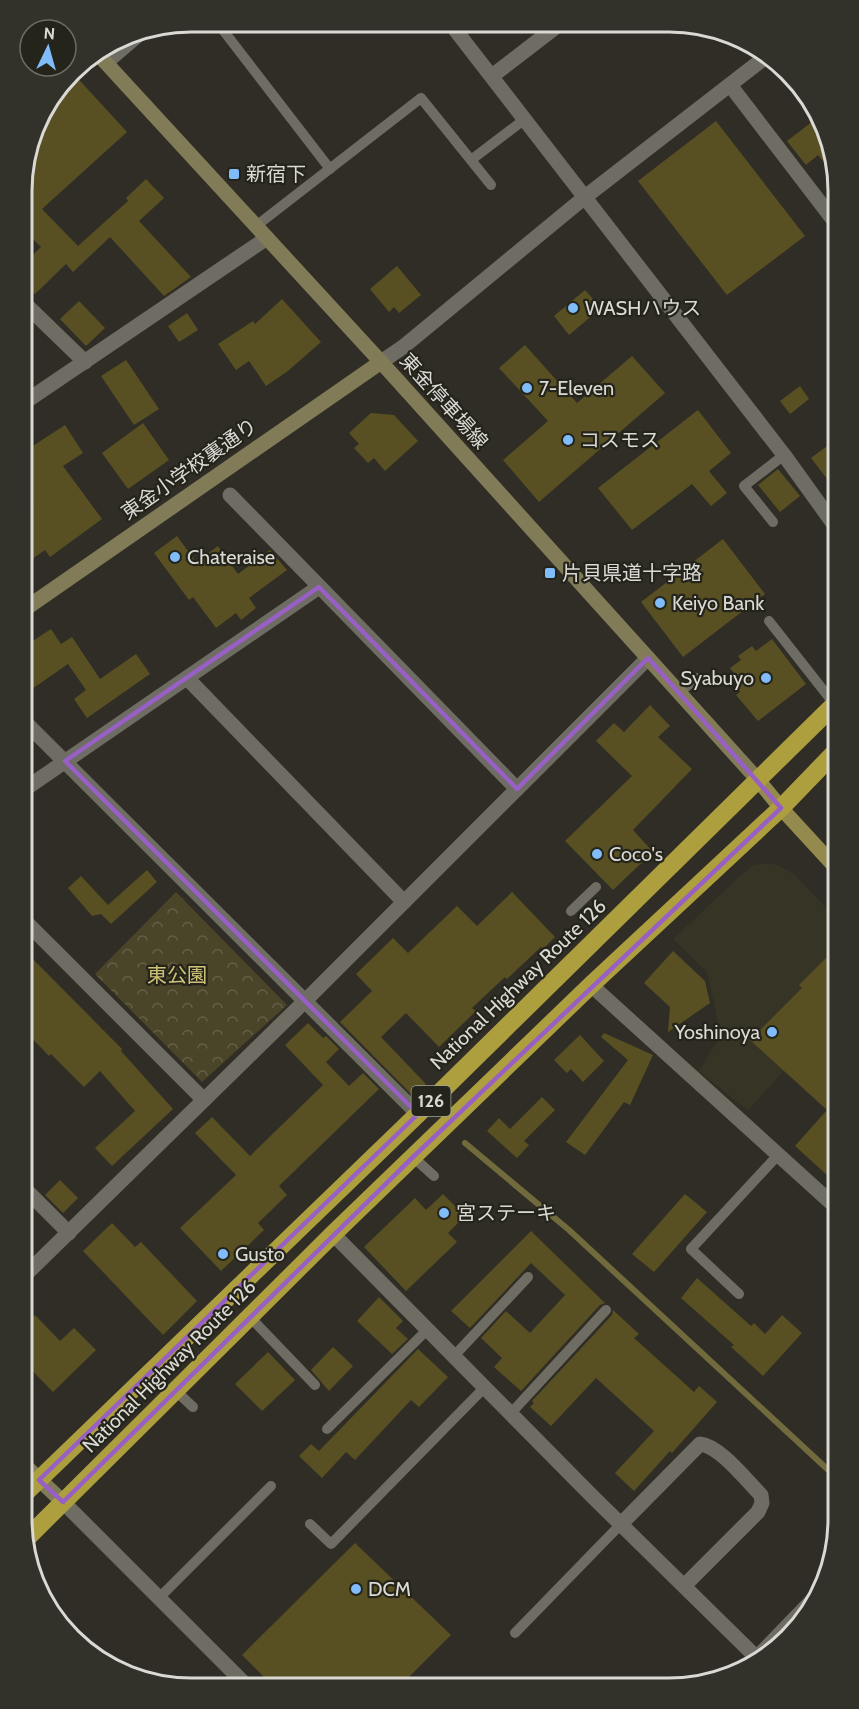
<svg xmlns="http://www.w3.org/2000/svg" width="859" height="1709" font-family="Cabin,'Noto Sans JP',sans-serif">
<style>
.built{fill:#363425}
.park{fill:url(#park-crowns)}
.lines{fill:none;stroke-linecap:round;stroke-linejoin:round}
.stream{stroke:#716a3c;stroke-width:6}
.building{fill:#585022}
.lane{stroke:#6e6c63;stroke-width:10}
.street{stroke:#6e6c63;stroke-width:15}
.secondary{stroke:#817b58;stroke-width:15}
.primary{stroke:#948a4d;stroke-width:15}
.highway{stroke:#ad9e3e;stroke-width:18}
.marked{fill:none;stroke:#9860c5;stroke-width:4.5;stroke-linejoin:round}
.poi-dot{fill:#81bcfa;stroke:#25241b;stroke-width:2}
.labels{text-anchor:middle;stroke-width:4.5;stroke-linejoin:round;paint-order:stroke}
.shield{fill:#25241b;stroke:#a4a39c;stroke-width:1.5}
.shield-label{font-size:18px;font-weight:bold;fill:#dad9d4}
.poi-label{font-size:20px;fill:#dad9d4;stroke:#25241b;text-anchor:start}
.street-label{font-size:20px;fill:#dad9d4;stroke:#25241b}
.park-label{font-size:20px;fill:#cdc278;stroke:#25241b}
.rim{fill:none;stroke:#dad9d4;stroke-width:3}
</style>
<defs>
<pattern id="park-crowns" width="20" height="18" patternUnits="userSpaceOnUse" patternTransform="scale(1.5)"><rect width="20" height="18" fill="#4a4529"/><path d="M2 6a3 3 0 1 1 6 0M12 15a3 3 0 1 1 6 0" fill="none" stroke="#645f47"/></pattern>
</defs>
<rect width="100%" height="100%" fill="#2f2d25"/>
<path class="built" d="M769,863l11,3 14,8 44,46v89l-90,102 -49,-40 19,-31 1,-12 -12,-56 -34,-33 68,-64 13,-10z"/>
<path class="park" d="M176,892l111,113 -85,77 -107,-108z"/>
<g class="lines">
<path class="stream" d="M465,1143l104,87 269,249"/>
</g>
<g class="building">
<path d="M72,72l55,60 -85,77 36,37 50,-45 -2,-3 20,-19 18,19 -25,23 52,56 -27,19 -54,-59 -37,35 -7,-8 -31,30 -13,-12v-17l19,-18 -13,-13 3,-4 -9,-9v-52l17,-54z"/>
<path d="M817,118l12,18 7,41 -18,-22 -12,10 -19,-24z"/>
<path d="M716,121l89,115 -78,59 -89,-114z"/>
<path d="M397,266l24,29 -22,18 -5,-6 -5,5 -19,-23z"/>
<path d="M585,290l16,18 -32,27 -15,-19z"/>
<path d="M282,299l39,43 -33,29 -22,15 -17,-25 -13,9 -18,-26 35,-23 2,3z"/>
<path d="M79,301l26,27 -19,18 -26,-27z"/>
<path d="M187,313l11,17 -19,12 -11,-16z"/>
<path d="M525,345l52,58 55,-47 33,37 -126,109 -36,-42 45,-39 -49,-53z"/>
<path d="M126,360l33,49 -25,16 -33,-49z"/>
<path d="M800,386l9,13 -19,15 -10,-13z"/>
<path d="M698,410l33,43 -22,18 18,22 -16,13 -19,-22 -60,46 -34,-42z"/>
<path d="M371,413l23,2 24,26 -33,30 -11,-13 -6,5 -14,-15 5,-4 -10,-11z"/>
<path d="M143,423l26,37 -41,29 -26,-36z"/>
<path d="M65,425l18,28 -20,13 39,53 -52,38 -5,-7 -23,16v-113z"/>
<path d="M838,438v55l-27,-35z"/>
<path d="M778,469l22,27 -20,16 -22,-27z"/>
<path d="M177,536l19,26 22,-16 20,28 32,-24 17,20 -38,28 7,10 -15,12 -5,-7 -20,15 -23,-31 -4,3 -35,-47z"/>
<path d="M723,539l42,55 -82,63 -42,-55z"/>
<path d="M51,629l10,15 11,-7 28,42 36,-25 14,20 -63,44 -13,-19 12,-9 -18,-26 -46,32v-48z"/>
<path d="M772,639l34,45 -48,37 -22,-26 4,-3 -7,-10 5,-4 -8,-10 11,-8 -3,-4 14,-10 4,5z"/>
<path d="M650,705l20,21 -12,11 34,32 -59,61 20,22 -40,38 -48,-49 67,-65 -36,-35 18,-18 10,9z"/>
<path d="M147,870l10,12 -46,42 -10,-10 -9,2 -24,-28 13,-12 27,29z"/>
<path d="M512,892l43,45 -12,12 -2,-2 -34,32 -2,-2 -33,31 4,3 -37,36 -33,-34 -25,24 45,47 -13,12 -73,-74 32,-31 -16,-17 37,-36 15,15 49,-47 20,20z"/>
<path d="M22,948l100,101 -1,2 52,58 -61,57 -17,-18 40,-37 -35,-40 -16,16 -33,-33 -2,2 -27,-28z"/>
<path d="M673,951l32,30 5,22 -42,29 2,-25 -26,-24z"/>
<path d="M826,958l12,12v215l-43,-39 32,-36 -77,-70 52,-52 -3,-3z"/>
<path d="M308,1023l15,15 3,-2 13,13 -13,13 23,24 14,-13 16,16 -100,97 8,9 -29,28 6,7 -43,41 -41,-43 56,-53 -41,-42 17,-16 38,39 73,-71 -38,-40z"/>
<path d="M604,1033l49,22 -23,50 -6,-3 -39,53 -19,-13 62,-82 -27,-23z"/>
<path d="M580,1035l24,26 -21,21 -12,-13 -4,4 -13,-13z"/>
<path d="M542,1097l13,13 -31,31 5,4 -12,13 -30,-27 12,-13 11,11z"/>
<path d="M60,1180l18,18 -15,15 -18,-18z"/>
<path d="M443,1194l22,22 -17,17 9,9 -51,49 -42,-44 51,-49 11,12z"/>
<path d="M685,1194l22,18 -53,60 -22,-18z"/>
<path d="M112,1223l23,24 6,-5 56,59 -34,34 -80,-84z"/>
<path d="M531,1231l74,72 -5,2 -79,86 -27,-24 8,-9 -21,-20 25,-27 24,22 35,-38 -34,-32 -61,65 -19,-17z"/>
<path d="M697,1278l54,48 3,-3 11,11 17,-19 20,18 -39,43 -32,-29 3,-2 -53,-47z"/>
<path d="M379,1297l24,24 -7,7 12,11 -16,15 -35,-33z"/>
<path d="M613,1310l26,24 -5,4 60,54 5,-6 18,16 -45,51 -2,-2 -36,40 -19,-18 39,-42 -58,-53 -45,48 -21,-19 4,-4 -2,-2 80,-86z"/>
<path d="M35,1315l25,26 14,-13 22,22 -43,42 -32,-33v-31z"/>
<path d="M333,1347l20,19 -24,25 -18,-21z"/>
<path d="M418,1349l30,28 -29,30 -8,-7 -56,60 -9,-8 -24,26 -23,-22 12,-12 8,7z"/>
<path d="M268,1352l27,28 -33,31 -27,-27z"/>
<path d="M355,1543l96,92 -52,52h-125l-32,-32z"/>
</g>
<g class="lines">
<g class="lane">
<path d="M216,21l114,148"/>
<path d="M107,65l42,-36"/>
<path d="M471,160l54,-41"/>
<path d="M256,226l165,-128 70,87"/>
<path d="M773,522l-29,-36 40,-31"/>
<path d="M769,621l66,84"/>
<path d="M679,692l19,-14"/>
<path d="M571,911l25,-24"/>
<path d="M413,1157l21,19"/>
<path d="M739,1294l-48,-45 87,-94"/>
<path d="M250,1317l65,68"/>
<path d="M454,1356l74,-79"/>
<path d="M176,1391l17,16"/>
<path d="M511,1413l95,-103"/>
<path d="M327,1429l101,-100"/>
<path d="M310,1524l21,20 154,-157"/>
<path d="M159,1598l112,-112"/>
<path d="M515,1633l106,-109"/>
<path d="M756,1655l56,-58"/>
</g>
<g class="street">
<path d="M450,23l334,432 54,75"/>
<path d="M492,76l69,-53"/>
<path d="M730,85l108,141"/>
<path d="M22,301l63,61"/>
<path d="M381,362l22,-15 182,-150 182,-141"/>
<path d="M22,404l245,-166"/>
<path d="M230,495l287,294"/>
<path d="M187,678l217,224"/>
<path d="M22,719l396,395"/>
<path d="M22,791l297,-204"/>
<path d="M22,918l182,182"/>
<path d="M591,985l247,224"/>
<path d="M21,1185l48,48"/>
<path d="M333,1234l259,262 163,160"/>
<path d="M21,1279l284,-278 343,-343"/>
<path d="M63,1502l185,185"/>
<path d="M621,1524l79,-80c20,2 46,36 61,51l1,8 -4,9 -74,74"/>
</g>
<g class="secondary">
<path d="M96,52l285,310 377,418"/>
<path d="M22,611l359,-249"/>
<path d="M21,1462l42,40"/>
</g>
<path class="primary" d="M758,780l23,28 57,62"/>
<g class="highway">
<path d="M21,1497l397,-383 420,-413"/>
<path d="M25,1540l308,-306 258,-249 190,-177 57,-59"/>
</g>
</g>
<path class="marked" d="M319,587l198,202 131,-131 133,150 -368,349 -350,345 -24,-22 379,-366 -353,-353z"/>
<g class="poi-dot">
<rect x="228" y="168" width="12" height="12" rx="3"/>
<circle cx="573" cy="308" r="6"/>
<circle cx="527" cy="388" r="6"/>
<circle cx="568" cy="440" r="6"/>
<circle cx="175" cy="557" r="6"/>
<rect x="544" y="567" width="12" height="12" rx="3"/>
<circle cx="660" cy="603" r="6"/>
<circle cx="766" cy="678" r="6"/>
<circle cx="597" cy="854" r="6"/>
<circle cx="772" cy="1032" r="6"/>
<circle cx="444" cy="1213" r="6"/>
<circle cx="223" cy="1254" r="6"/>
<circle cx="356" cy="1589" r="6"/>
</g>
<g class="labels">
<rect class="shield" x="411.5" y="1086" width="39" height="30" rx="4.5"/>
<g class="shield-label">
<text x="431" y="1107">126</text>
</g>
<g class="poi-label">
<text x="246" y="181">新宿下</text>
<text x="585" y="315">WASHハウス</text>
<text x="539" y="395">7-Eleven</text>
<text x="580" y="447">コスモス</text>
<text x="187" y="564">Chateraise</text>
<text x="562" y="580">片貝県道十字路</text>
<text x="672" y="610">Keiyo Bank</text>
<text x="754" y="685" text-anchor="end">Syabuyo</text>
<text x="609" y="861">Coco's</text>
<text x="760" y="1039" text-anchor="end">Yoshinoya</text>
<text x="456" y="1220">宮ステーキ</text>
<text x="235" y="1261">Gusto</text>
<text x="368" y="1596">DCM</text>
</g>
<g class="street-label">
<text transform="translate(444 401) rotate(48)" y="7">東金停車場線</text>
<text transform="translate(189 469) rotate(-35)" y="7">東金小学校裏通り</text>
<text transform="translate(518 984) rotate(-44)" y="7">National Highway Route 126</text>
<text transform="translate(169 1366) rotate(-45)" y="7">National Highway Route 126</text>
</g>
<g class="park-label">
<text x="177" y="982">東公園</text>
</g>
</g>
<path d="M0 0H859V1709H0ZM191 32H669A159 159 0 0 1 828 191V1519A159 159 0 0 1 669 1678H191A159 159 0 0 1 32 1519V191A159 159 0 0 1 191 32Z" fill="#33322a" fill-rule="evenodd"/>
<path class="rim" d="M191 32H669A159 159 0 0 1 828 191V1519A159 159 0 0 1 669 1678H191A159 159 0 0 1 32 1519V191A159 159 0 0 1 191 32Z"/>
<g transform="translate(48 48) rotate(5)"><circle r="28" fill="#25241b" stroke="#6d6c65" stroke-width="1.5"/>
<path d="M0-4.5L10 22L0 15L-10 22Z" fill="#81bcfa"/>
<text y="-9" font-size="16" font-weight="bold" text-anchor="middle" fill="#dad9d4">N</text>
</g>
</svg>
